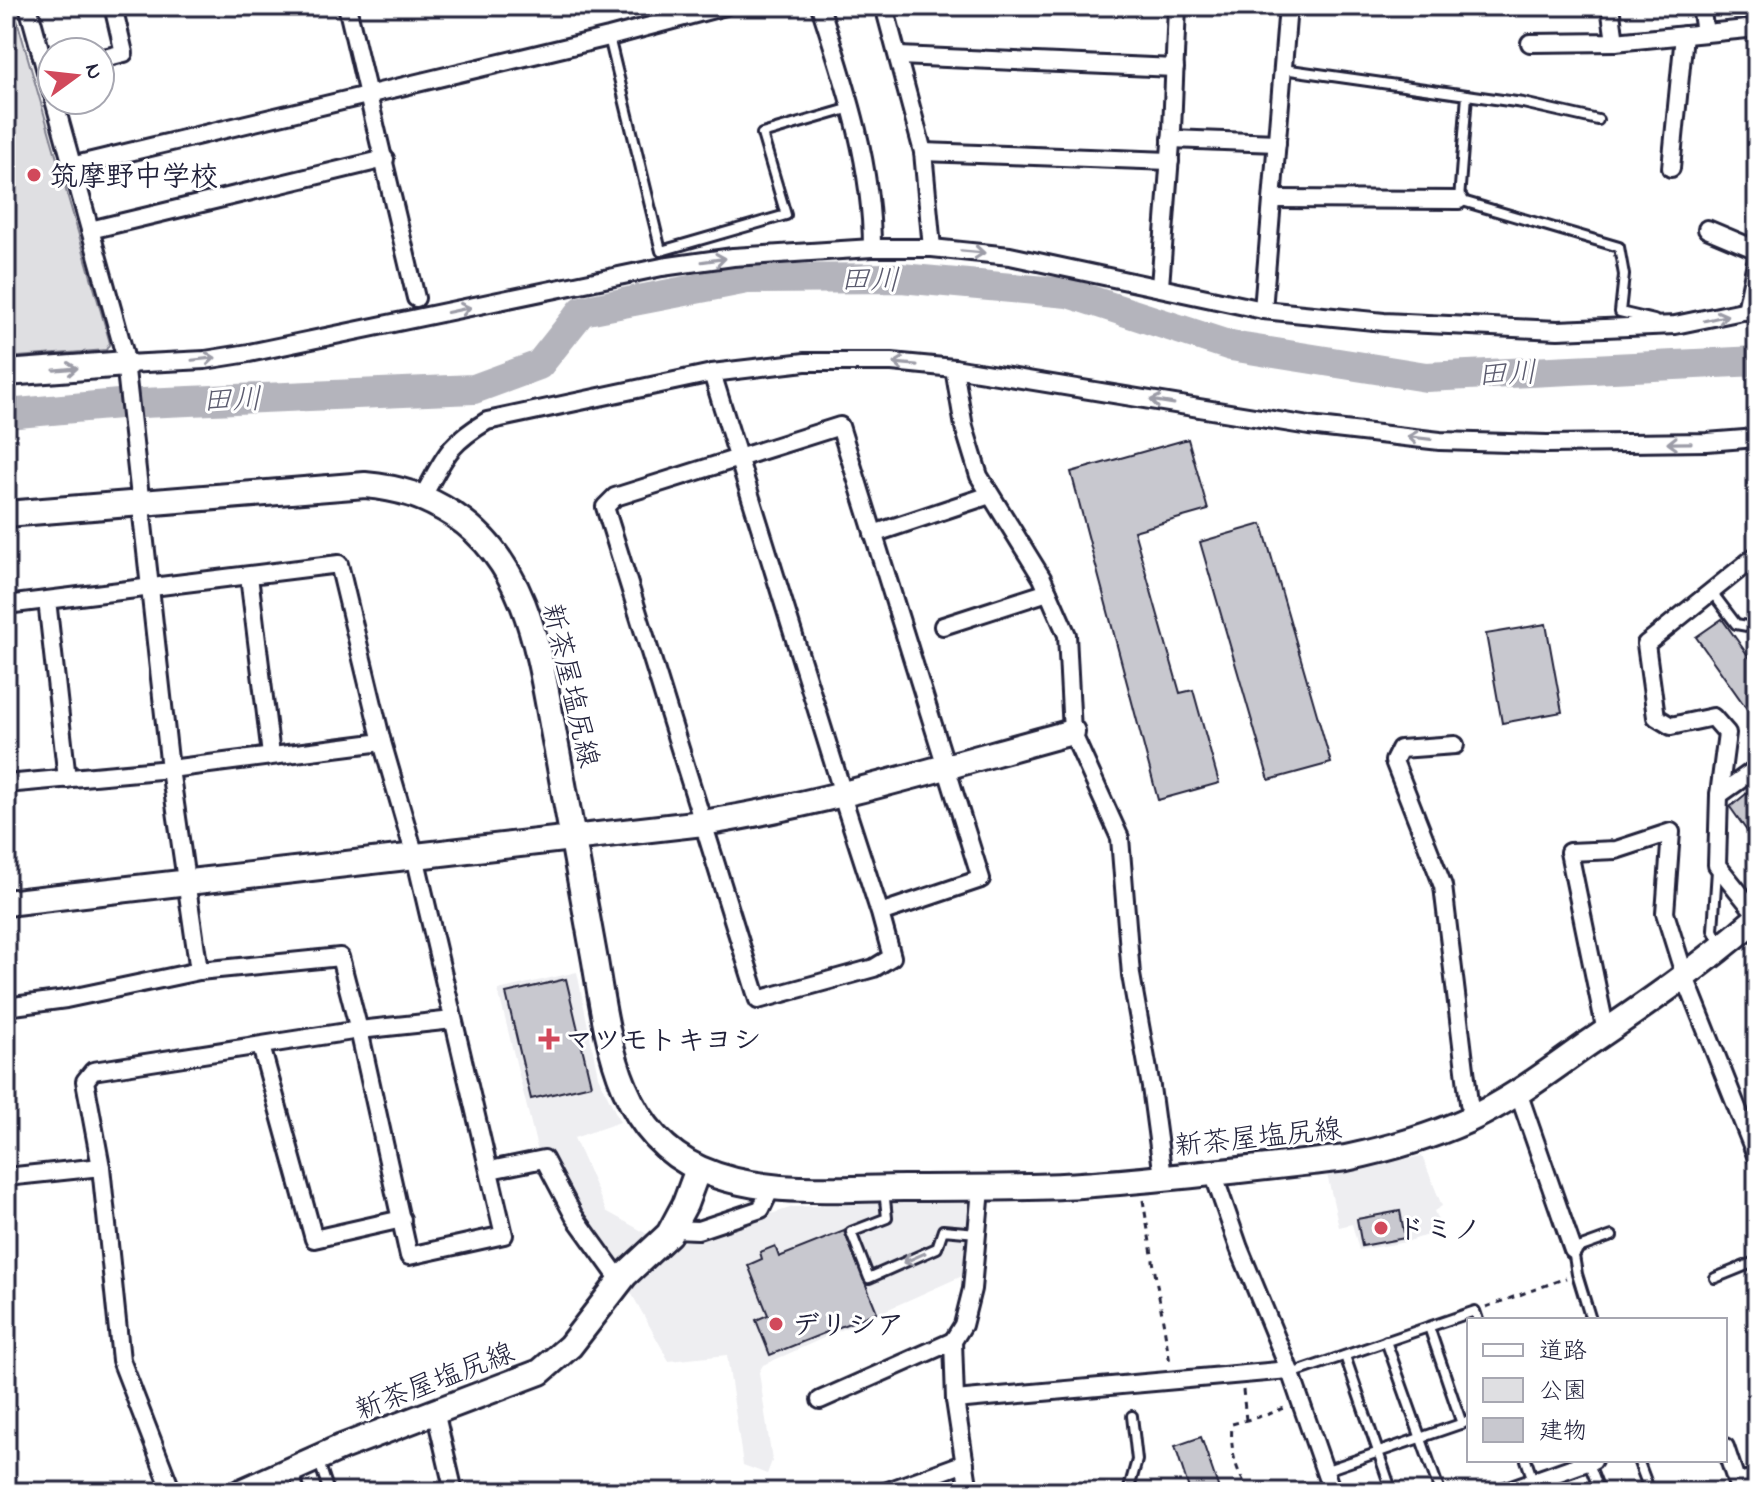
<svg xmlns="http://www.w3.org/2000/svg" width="1763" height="1498" font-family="'Indie Flower','Klee One',sans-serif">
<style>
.built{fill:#eeeef1}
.green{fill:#dfdfe2;stroke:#80808e;stroke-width:2}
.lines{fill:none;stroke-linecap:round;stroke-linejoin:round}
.river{stroke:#b4b4bc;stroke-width:30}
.building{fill:#c8c8cf;stroke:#22223b;stroke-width:2}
.lane-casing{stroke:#22223b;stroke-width:14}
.street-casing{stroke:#22223b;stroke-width:22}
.secondary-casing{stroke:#22223b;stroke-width:30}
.path{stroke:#22223b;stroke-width:3;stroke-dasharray:6 6;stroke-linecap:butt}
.lane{stroke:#fff;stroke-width:8}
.street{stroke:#fff;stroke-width:16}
.secondary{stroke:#fff;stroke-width:24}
.oneway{stroke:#9c9ca7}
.poi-dot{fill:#d1495b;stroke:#fff;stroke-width:3}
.labels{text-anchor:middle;stroke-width:6;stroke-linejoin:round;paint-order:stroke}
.poi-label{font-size:28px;font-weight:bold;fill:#22223b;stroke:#fff;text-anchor:start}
.street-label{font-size:28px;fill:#22223b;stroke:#fff}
.water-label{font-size:30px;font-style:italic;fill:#5c5c6f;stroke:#fff}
</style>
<rect width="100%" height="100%" fill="#fff"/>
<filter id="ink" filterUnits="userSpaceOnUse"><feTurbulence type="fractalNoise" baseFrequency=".0125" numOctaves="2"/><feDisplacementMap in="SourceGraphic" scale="16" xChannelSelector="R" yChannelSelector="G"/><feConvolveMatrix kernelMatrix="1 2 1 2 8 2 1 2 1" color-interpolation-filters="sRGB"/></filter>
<g filter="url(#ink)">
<g class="built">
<path d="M577,972l21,104 22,46 -46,16 32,73 43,24 -27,24 -8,2 -25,-31 -43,-80 -8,2 -40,-162z"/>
<path d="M1422,1156l20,50 -8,5 8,19 -36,12 -47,8 -7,-26 -13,3 -12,-53z"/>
<path d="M885,1203h91l-7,70 -206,92 -4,7 13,89 -5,13 -24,-9 -16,-110 -58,6 -40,-72 35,-41 129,-41z"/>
</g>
<path class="green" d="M6,6h7l97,337 -4,7 -100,8z"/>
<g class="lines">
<path class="river" d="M6,414l113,-10 355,-15 65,-24 43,-54 165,-32 154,-1 167,15 163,53 195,31 331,-16"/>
</g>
<g class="building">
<path d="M1188,439l20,71 -74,21 46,162 13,-3 26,93 -61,17 -87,-328z"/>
<path d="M1262,524l69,239 -62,17 -69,-238z"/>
<path d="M1722,619l35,49v55l-61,-86z"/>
<path d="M1546,624l16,88 -60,11 -16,-89z"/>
<path d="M1757,785v60l-27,-38z"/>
<path d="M566,979l25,106 -60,14 -25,-106z"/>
<path d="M1400,1211l5,27 -43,8 -5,-27z"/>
<path d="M844,1231l33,81 -107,43 -14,-35 12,-5 -20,-50 14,-6 -2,-7 15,-6 4,11z"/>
<path d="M1201,1437l19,55h-30l-15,-46z"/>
</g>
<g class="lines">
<defs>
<g id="lane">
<path d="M609,37l52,214 125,-36 -24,-81 89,-26"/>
<path d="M1283,69l184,26 -8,105 160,47 5,28 -4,37 34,8"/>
<path d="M1467,95l56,8 75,17"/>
<path d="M1711,591l25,33 11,2 10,-8"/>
<path d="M1717,870l-4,60 8,16"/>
<path d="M884,1190l3,28 -36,14 18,46 68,-30 6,-18 34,3"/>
<path d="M1715,1278l42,-17"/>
<path d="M1591,1320l-14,-46 -4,-24 39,-14"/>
<path d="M1429,1327l33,97"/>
<path d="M1386,1341l54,151"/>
<path d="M1345,1356l47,136"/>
<path d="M1291,1374l184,-63 3,9"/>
<path d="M1526,1460l11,32"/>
<path d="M1638,1460l12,32"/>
<path d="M1588,1461l12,31"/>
<path d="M319,1462l10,30"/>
<path d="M293,1470l7,22"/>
<path d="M1324,1471l145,-50"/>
<path d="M1128,1492l9,-32 -5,-44"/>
</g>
<g id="street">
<path d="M28,6l24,87"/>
<path d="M347,6l69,292"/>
<path d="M820,6c26,80 52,157 52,242"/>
<path d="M884,6l39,146 9,96"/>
<path d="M1610,6l5,36"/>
<path d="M1701,6l4,27"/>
<path d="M1530,43l85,-1 142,-14"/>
<path d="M899,56l276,12"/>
<path d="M100,59l24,-6 -11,-47"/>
<path d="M54,100l70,252 46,417 29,202"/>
<path d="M1171,139l106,4"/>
<path d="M923,152l247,9"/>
<path d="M71,166l538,-129 116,-31"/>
<path d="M1671,168l13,-133"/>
<path d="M1274,199l185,1"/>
<path d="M1707,229l50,21"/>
<path d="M90,230l295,-71"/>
<path d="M1160,286l12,-156 5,-124"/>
<path d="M1263,310l25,-304"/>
<path d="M1746,311l11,-54"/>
<path d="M126,364l79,-4 44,-7 413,-86 71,-10 139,-9h60l78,8 253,54 121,12 174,8 117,-5 82,-17"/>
<path d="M954,368l10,59 15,49 63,102 25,57 5,97 48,106 11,137 20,112 12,90"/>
<path d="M712,373l128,411 5,21 35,108 12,44 -18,11 -116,32 -153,-493 10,-10 225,-71 141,453 -101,34"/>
<path d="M423,496c22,-39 24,-51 64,-75l225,-48 93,-11h87l62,6 355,58 131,15 107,3 160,-2 50,-4"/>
<path d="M873,534l117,-39"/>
<path d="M1757,555l-111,89 10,73 15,9 42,-9 14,16 -8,62 -2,70 40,50"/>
<path d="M249,576l22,179"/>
<path d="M47,600l20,179"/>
<path d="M6,605l333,-41 43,178 33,114 89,379 -95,21 -50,-226 -19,-73 -141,14 -133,28 -60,8"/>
<path d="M943,626l105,-34"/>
<path d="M1455,745l-55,4 -6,12 49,125 26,217 6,14"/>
<path d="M6,784l164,-15 212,-27"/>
<path d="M1719,795l38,-27"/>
<path d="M1606,1032l-37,-180 47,-2 55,-18 -6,81 20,64 72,181"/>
<path d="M261,1046l53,193 88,-20"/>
<path d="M1518,1092l55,158"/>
<path d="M490,1170l54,-11 30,57 46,64"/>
<path d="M1213,1173l26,75 52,126 41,118"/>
<path d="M6,1177l95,-10"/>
<path d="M672,1229l26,1 63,-21 11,-23"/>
<path d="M820,1400l133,-59"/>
<path d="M955,1400l334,-30"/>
<path d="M435,1411l19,81"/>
<path d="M1725,1447l12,36 20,-6"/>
<path d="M172,1492l-51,-132 -20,-193 -16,-86 8,-10 266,-41 94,-10"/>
<path d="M885,1492l80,-29"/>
<path d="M969,1492l-14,-92 -2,-59 10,-16 9,-36 9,-100"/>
<path d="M1503,1492l90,-32"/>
</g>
<g id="secondary">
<path d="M6,373l120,-9"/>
<path d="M6,514l359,-29c34,3 60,11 89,30 79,52 86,150 103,236 13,70 26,140 38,210 13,78 23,171 105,208 62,28 138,19 204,19 59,-1 118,1 177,-3 89,-6 177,-17 265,-27 42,-9 82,-20 122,-38 42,-19 80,-48 118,-75 59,-40 117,-80 171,-127"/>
<path d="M6,903l697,-80c126,-20 247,-58 369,-91"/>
<path d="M241,1492l101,-45 198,-75 30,-26 55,-71 44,-41 16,-30 13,-35"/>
</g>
</defs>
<use href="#lane" class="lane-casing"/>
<use href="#street" class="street-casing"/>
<use href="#secondary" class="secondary-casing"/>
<g class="path">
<path d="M1143,1200l27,163"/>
<path d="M1486,1307l80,-29"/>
<path d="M1243,1390l3,30"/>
<path d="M1250,1492c-15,-22 -20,-42 -18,-68l37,-10 18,-7"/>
</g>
<use href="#lane" class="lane"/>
<use href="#street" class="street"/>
<use href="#secondary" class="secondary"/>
</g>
<defs><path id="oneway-shaft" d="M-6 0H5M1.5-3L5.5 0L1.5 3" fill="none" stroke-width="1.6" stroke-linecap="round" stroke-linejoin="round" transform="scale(2)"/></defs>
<g class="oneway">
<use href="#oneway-shaft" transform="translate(973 252) rotate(5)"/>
<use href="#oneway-shaft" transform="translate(714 260) rotate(-8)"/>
<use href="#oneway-shaft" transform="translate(459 310) rotate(-12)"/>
<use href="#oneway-shaft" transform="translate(1716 318) rotate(-13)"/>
<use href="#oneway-shaft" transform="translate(204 359) rotate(-6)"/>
<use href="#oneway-shaft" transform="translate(905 364) rotate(-175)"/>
<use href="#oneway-shaft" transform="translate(66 369) rotate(-5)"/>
<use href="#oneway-shaft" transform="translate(1162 402) rotate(-171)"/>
<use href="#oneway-shaft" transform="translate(1419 438) rotate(-173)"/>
<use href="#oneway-shaft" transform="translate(1679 443) rotate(179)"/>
<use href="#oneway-shaft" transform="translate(914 1258) rotate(156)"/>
</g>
</g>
<g class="poi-dot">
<circle cx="34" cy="175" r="8"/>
<path d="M545 1027h8v8h8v8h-8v8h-8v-8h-8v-8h8z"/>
<circle cx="1381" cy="1228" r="8"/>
<circle cx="776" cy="1324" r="8"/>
</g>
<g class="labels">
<g class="poi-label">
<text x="50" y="185">筑摩野中学校</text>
<text x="565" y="1049">マツモトキヨシ</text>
<text x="1397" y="1238">ドミノ</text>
<text x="792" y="1334">デリシア</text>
</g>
<g class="street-label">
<text transform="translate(572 685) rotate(77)" y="10">新茶屋塩尻線</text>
<text transform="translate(1258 1136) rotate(-6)" y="10">新茶屋塩尻線</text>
<text transform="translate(434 1380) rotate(-21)" y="10">新茶屋塩尻線</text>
</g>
<g class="water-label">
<text transform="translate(870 279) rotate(1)" y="10">田川</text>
<text transform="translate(1507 373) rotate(-3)" y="10">田川</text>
<text transform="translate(232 399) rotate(-2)" y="10">田川</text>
</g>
</g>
<rect width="1763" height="1498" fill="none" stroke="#fff" stroke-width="32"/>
<rect x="16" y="16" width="1731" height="1466" fill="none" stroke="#22223b" stroke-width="3" filter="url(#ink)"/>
<rect x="1467" y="1318" width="260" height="144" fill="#ffffff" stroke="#a7a7b1" stroke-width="2"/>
<rect x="1483" y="1344" width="40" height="12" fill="#ffffff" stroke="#a7a7b1" stroke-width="2"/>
<text x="1539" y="1358" font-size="24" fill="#22223b">道路</text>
<rect x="1483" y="1378" width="40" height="24" fill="#dfdfe2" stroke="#a7a7b1" stroke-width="2"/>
<text x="1539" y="1398" font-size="24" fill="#22223b">公園</text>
<rect x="1483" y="1418" width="40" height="24" fill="#c8c8cf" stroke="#a7a7b1" stroke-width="2"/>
<text x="1539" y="1438" font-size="24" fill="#22223b">建物</text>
<g transform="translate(76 76) rotate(75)"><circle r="38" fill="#ffffff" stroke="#a7a7b1" stroke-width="2"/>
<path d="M0-6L14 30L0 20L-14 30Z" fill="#d1495b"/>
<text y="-12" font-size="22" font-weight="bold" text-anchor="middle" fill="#22223b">N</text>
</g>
</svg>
